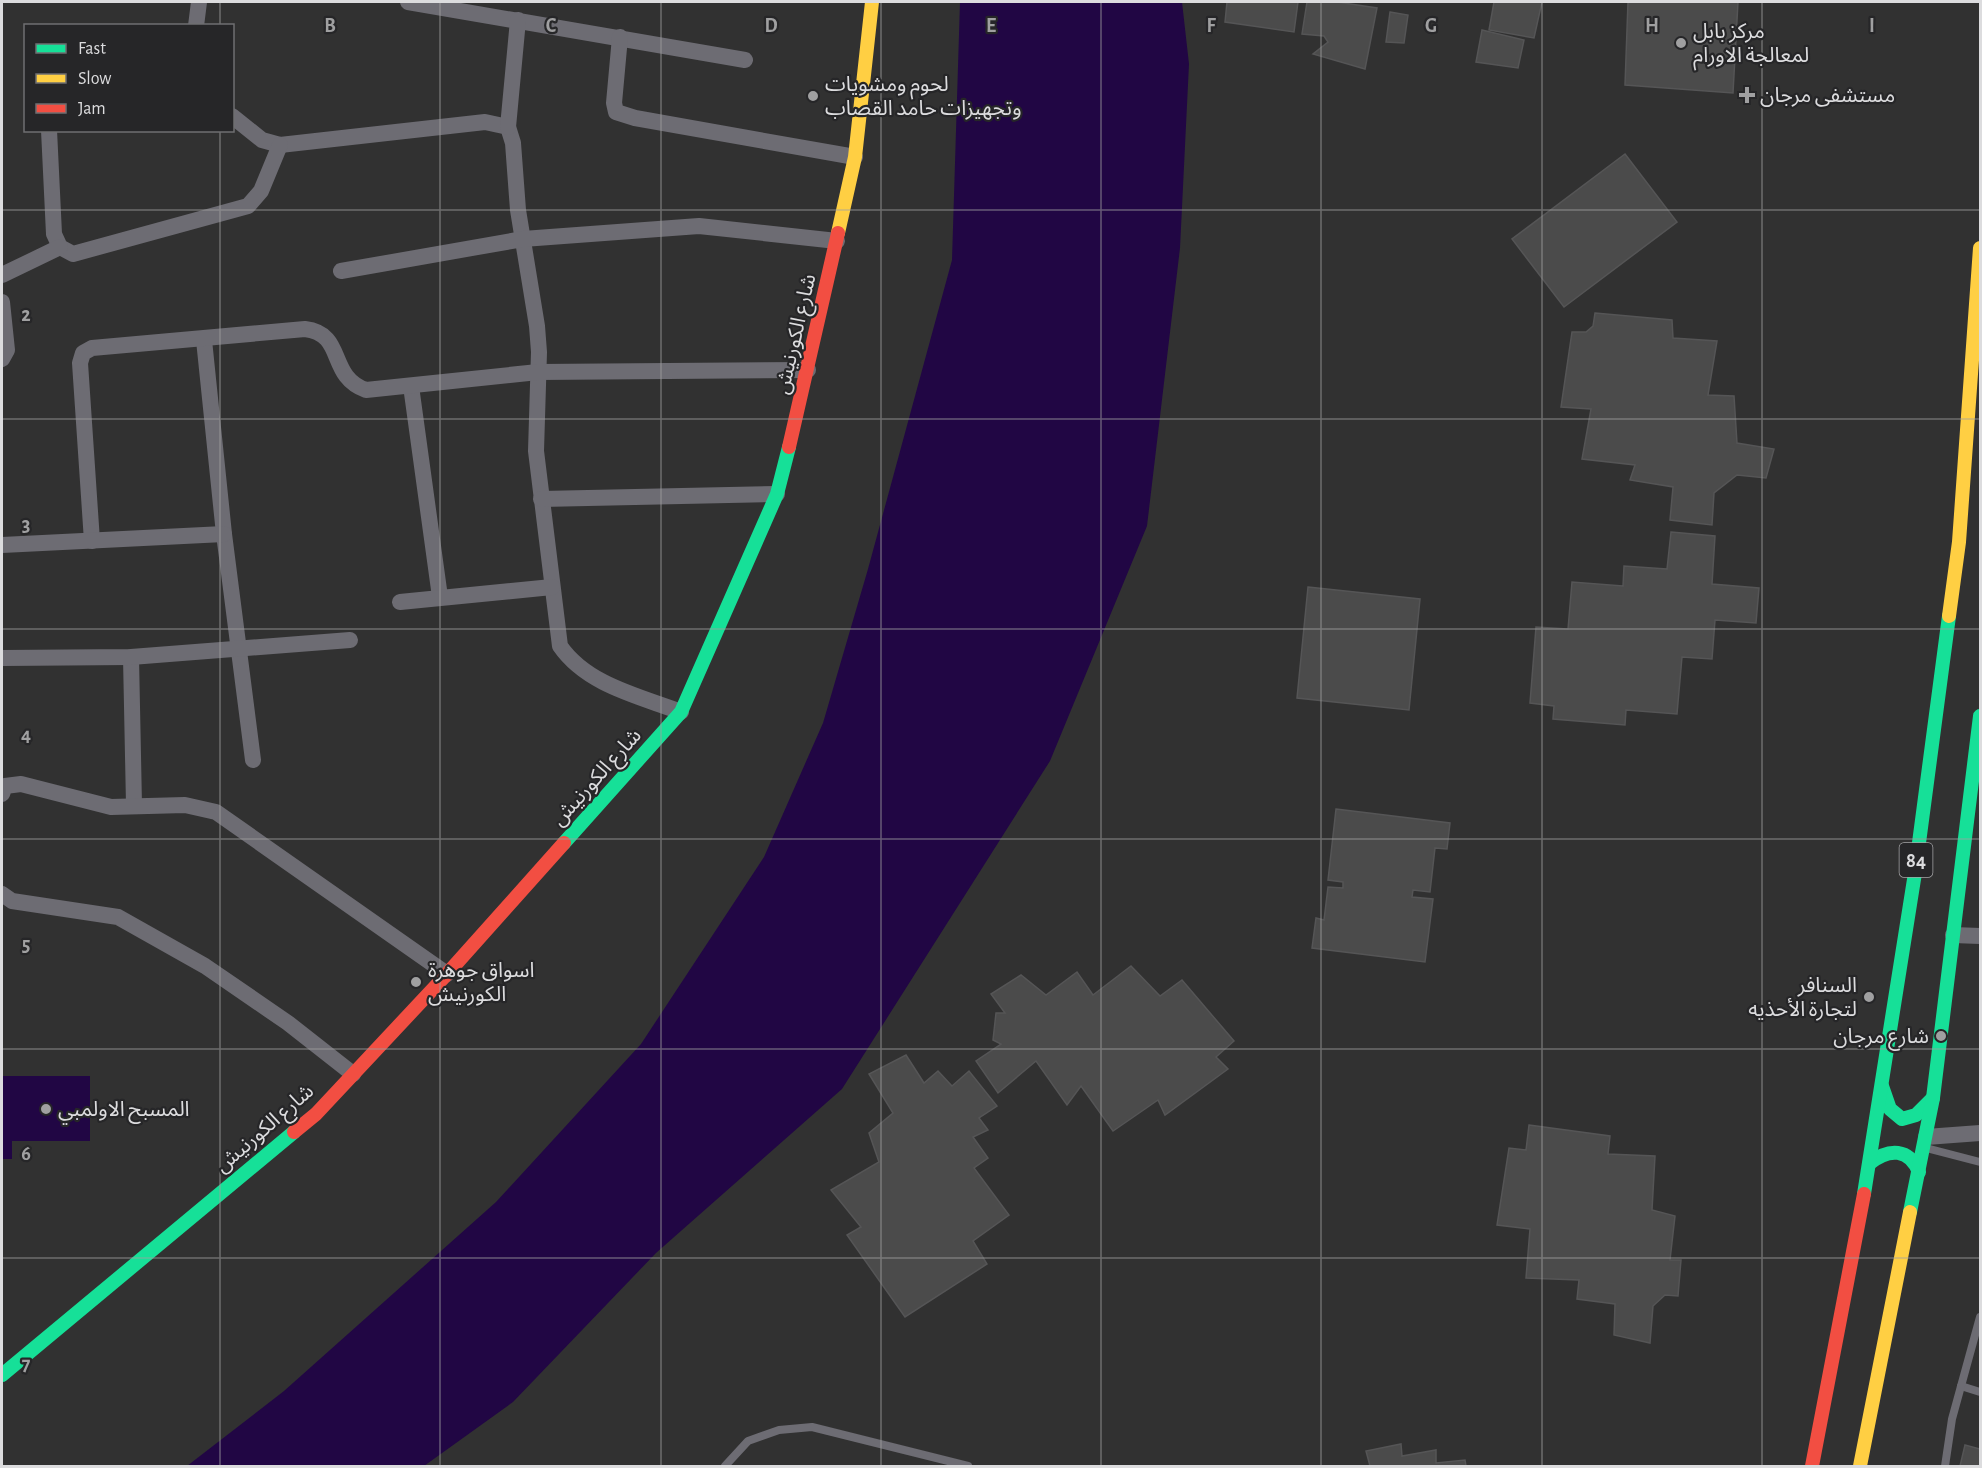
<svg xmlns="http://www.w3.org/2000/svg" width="1982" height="1468" font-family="'Alegreya Sans','Noto Sans Arabic',sans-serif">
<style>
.water{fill:#210644}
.building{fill:#4b4b4b;stroke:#555556;stroke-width:1.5}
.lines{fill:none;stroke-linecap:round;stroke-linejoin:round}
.lane{stroke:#6d6c73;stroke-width:8}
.street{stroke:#6d6c73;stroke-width:16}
.fast{stroke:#16e098;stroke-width:14}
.slow{stroke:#ffcf43;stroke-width:14}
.jam{stroke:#f24e42;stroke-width:14}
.grid{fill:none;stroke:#a0a0a1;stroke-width:1.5;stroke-opacity:0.55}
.poi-dot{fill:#a0a0a1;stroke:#262628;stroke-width:2}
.labels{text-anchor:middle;stroke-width:4.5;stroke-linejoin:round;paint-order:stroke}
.shield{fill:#262628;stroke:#a5a5a7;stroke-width:1.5}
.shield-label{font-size:20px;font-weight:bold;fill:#dcdcde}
.poi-label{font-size:21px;fill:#dcdcde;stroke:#262628;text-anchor:start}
.street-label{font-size:21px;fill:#dcdcde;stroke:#262628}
.grid-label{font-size:20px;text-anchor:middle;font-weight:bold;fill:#a0a0a1;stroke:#262628;stroke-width:4.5;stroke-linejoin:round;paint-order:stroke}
</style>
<rect width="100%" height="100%" fill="#313131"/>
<g class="water">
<path d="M960,2h222l7,62 -9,184 -33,278 -97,235 -208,328 -186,164 -143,149 -89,64h-237l97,-75 212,-189 145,-158 123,-187 59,-134 45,-154 84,-309z"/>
<path d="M2,1076h88v65h-78v18h-10z"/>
</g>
<g class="building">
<path d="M1227,2h71l-4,30 -69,-10z"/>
<path d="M1307,2h30l40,6 -12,61 -52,-15 15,-12 -4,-6 -22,-2z"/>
<path d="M1494,2h48l-8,36 -45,-8z"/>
<path d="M1628,2h110l-5,91 -108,-8z"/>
<path d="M1390,12l18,3 -4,28 -18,-1z"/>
<path d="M1482,30l42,10 -6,28 -42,-6z"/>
<path d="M1625,154l52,68 -113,85 -52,-68z"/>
<path d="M1595,313l77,7 1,18 44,3 -9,54 26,1 3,47 37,6 -8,29 -29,-3 -23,18 -2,32 -42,-5 3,-33 -43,-7 5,-15 -53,-6 9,-50 -30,-2 11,-75h14l7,-6z"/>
<path d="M1671,532l44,4 -3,48 47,4 -3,35 -41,-3 -3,39 -30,-2 -5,57 -51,-4 -1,15 -72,-6 1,-13 -24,-3 6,-76 32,2 4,-47 51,4 1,-20 43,3z"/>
<path d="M1308,587l112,12 -11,111 -112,-12z"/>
<path d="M1336,809l114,14 -3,26 -12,-1 -5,44 -17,-2 -1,7 21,2 -8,63 -113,-14 4,-30 8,2 4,-33 15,1v-6l-15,-2z"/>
<path d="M1131,966l29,30 22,-16 52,61 -18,16 12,12 -63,46 -7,-15 -45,31 -32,-45 -14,19 -31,-44 -38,32 -22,-32 25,-17 -8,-4 3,-27h9l-14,-19 30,-19 25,20 31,-23 16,23z"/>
<path d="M906,1055l18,28 14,-12 14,15 17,-15 28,35 -18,12 9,12 -15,7 15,21 -14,10 35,47 -36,26 14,23 -82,53 -58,-82 14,-8 -30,-37 48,-28 -10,-29 24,-20 -24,-39z"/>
<path d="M1529,1125l81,11 -2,18 47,2 -3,54 23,6 -5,44h11l-3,36 -13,-1 -12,11 -3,37 -36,-8 1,-31 -38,-5 2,-19 -53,-2 4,-49 -33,-4 12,-77 17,2z"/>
<path d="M1401,1444l1,12 34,-6v13l29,-3 1,6h-96l-4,-15z"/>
<path d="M1965,1445l15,4v17h-20z"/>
</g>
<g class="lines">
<g class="lane">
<path d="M1926,1148l54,14"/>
<path d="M1961,1386l19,6"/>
<path d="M725,1466l23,-25 31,-11 33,-3 156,39"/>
<path d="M1945,1466l7,-47 28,-102"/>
</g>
<g class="street">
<path d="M408,2l337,58"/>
<path d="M196,26l3,-24"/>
<path d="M620,37l-6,66 2,9 19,6 220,39"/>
<path d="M232,116l30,24 18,5 205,-23 23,5 5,16 5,67 19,116 2,26 -3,99 24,195c27,39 79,50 121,66"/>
<path d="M508,127l10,-107"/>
<path d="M49,130l5,104 6,13 13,7 175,-48 13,-15 19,-46"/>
<path d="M341,271l182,-32 176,-13 138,15"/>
<path d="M2,275l58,-28"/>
<path d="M2,302l5,48 -5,9"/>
<path d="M204,340l20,194 29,226"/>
<path d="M411,386l29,211"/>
<path d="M541,499l236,-5"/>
<path d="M92,541l-12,-178 3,-10 9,-5 213,-19c41,5 22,47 61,61l172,-18 270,-2"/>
<path d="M2,545l222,-11"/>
<path d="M400,602l152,-15"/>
<path d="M131,657l3,148"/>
<path d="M2,658l129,-1 219,-17"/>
<path d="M2,794l3,-8 16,-2 90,23 74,-2 31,7 231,162"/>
<path d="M2,894l10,7 106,16 87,49 83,57 65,51"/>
<path d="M1953,935l27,1"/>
<path d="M1926,1137l54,-4"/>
</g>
<g class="fast">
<path d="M564,843l117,-131 96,-218 12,-47"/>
<path d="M1882,1086l8,23 12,10 14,-4 17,-17"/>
<path d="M1870,1163c19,-15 39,-15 49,9"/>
<path d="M1864,1194l51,-321 34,-257"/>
<path d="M1910,1212l23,-114 47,-382"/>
<path d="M2,1375l292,-243"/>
</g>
<g class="slow">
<path d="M838,233l17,-76 17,-155"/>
<path d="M1949,616l10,-74 21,-294"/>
<path d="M1860,1466l50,-254"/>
</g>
<g class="jam">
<path d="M789,447l49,-214"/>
<path d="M294,1132l22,-18 131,-140 117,-131"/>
<path d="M1812,1466l52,-272"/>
</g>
</g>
<path class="grid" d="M220,2v24M440,2v1464M661,2v1464M881,2v1464M1101,2v1464M1321,2v1464M1542,2v1464M1762,2v1464M220,130v1336M2,210h1978M2,419h1978M2,629h1978M2,839h1978M2,1049h1978M2,1258h1978"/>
<g class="poi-dot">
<circle cx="1681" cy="43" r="6"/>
<path d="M1744 86h6v6h6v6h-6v6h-6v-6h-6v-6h6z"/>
<circle cx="813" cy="96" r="6"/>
<circle cx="416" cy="982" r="6"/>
<circle cx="1869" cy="997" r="6"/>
<circle cx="1941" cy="1036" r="6"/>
<circle cx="46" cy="1109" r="6"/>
</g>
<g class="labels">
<rect class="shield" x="1899.5" y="843" width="33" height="34" rx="4.5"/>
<g class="shield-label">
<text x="1916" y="867">84</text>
</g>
<g class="poi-label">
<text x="1693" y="38">مركز بابل<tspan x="1693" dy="24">لمعالجة الاورام</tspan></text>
<text x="825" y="91">لحوم ومشويات<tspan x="825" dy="24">وتجهيزات حامد القصاب</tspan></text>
<text x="1760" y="102">مستشفى مرجان</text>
<text x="428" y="977">اسواق جوهرة<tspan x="428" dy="24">الكورنيش</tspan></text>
<text x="1857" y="992" text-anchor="end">السنافر<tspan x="1857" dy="24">لتجارة الأحذيه</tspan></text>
<text x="1929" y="1043" text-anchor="end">شارع مرجان</text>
<text x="58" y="1116">المسبح الاولمبي</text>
</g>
<g class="street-label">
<text transform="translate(795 334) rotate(-77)" y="7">شارع الكورنيش</text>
<text transform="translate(596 777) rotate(-48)" y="7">شارع الكورنيش</text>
<text transform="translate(264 1128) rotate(-41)" y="7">شارع الكورنيش</text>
</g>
</g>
<g class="grid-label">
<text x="330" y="32">B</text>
<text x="551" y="32">C</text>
<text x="771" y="32">D</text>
<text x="991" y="32">E</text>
<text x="1211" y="32">F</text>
<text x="1431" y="32">G</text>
<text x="1652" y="32">H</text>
<text x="1872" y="32">I</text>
<text x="26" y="321">2</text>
<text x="26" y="531">3</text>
<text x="26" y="741">4</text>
<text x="26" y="951">5</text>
<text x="26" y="1160">6</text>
<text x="26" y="1370">7</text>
</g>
<rect width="1982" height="1468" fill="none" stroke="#dcdcde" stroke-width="6"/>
<rect x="24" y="24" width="210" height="108" fill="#262628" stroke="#6f6f71" stroke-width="1.5"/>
<rect x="36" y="44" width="30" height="9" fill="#16e098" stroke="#6f6f71" stroke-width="1.5"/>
<text x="78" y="54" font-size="18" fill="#dcdcde">Fast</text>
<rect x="36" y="74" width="30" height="9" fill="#ffcf43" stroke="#6f6f71" stroke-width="1.5"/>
<text x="78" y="84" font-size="18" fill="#dcdcde">Slow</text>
<rect x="36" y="104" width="30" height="9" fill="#f24e42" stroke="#6f6f71" stroke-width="1.5"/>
<text x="78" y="114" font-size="18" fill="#dcdcde">Jam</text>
</svg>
